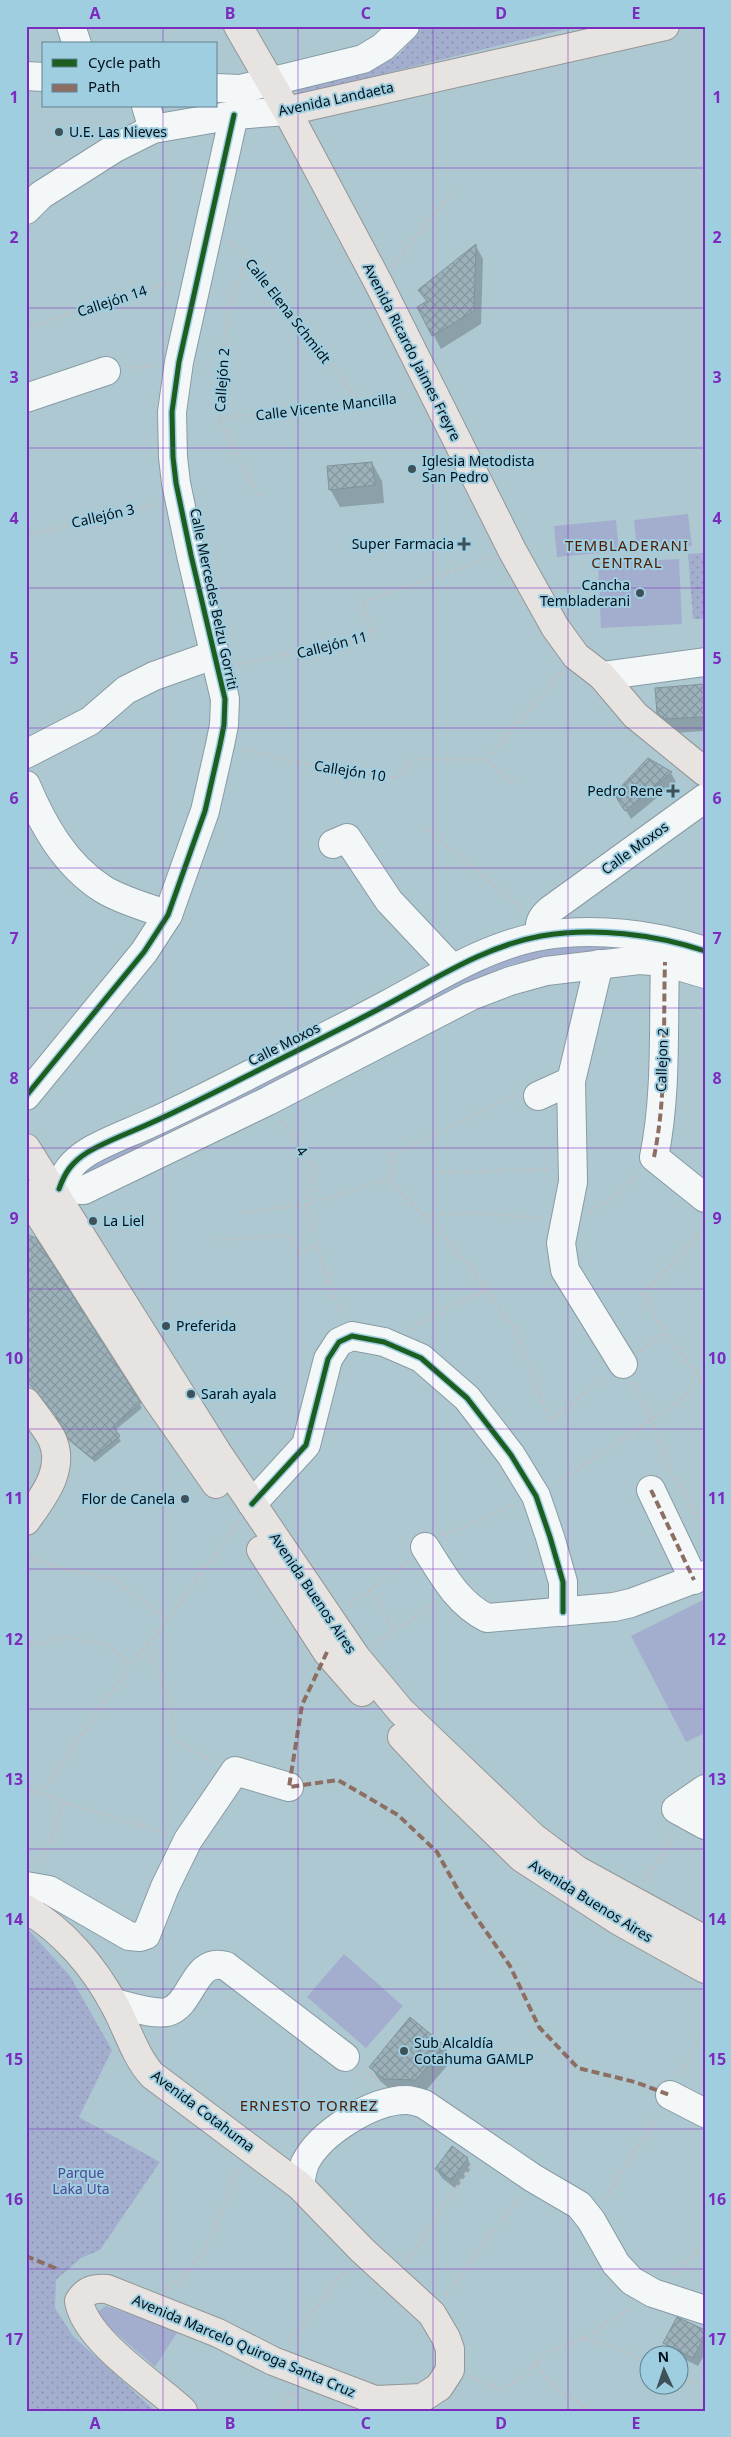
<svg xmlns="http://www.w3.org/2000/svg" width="731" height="2437" font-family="'Noto Sans',sans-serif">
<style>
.green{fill:#a3aece}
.park{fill:url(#park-dots)}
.shadow{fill:#0003}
.building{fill:url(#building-cross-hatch);stroke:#7f939a}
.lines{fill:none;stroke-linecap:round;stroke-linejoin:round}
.minor-casing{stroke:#889ba3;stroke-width:30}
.major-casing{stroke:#949595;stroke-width:30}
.path{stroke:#bac1c4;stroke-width:3;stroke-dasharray:4 4;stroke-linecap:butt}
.minor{stroke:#f3f7f8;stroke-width:28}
.major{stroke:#e6e3e1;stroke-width:28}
.quiet{stroke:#8d6e63;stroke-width:4;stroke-dasharray:8 4;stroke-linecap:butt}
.cycleway-casing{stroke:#9fcee1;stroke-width:8}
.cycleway{stroke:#1b5e20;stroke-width:5}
.grid{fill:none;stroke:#7b2cbf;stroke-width:1;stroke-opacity:0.55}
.poi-dot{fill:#3e5159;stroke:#9fcee1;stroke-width:2}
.labels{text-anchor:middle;stroke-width:4;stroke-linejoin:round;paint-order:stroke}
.street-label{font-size:14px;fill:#021118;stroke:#9fcee1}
.poi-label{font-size:14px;fill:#021118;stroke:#9fcee1;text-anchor:start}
.park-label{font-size:14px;fill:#4e4792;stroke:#9fcee1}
.neighbourhood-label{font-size:15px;letter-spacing:1px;fill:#4e1e05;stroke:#9fcee1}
.neatline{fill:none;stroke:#7b2cbf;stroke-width:2}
.grid-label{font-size:16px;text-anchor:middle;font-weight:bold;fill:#7b2cbf}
</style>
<defs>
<pattern id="park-dots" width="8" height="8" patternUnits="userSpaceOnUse" patternTransform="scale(1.25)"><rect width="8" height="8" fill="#a3aece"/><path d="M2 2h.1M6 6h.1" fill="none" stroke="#8b95b0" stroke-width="1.8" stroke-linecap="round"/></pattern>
<pattern id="building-cross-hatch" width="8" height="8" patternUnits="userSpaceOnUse" patternTransform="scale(1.25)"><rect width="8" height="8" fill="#9cb1b9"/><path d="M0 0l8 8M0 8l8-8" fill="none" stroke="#85979e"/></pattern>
</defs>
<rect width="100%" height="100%" fill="#aec8d2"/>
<g class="green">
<path d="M688,514l4,32 -55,5 -3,-31z"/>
<path d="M616,520l3,31 -62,6 -3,-31z"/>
<path d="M679,559l3,65 -81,4 -3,-65z"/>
<path d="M606,940l1,9 -53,6 -45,10 -55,23 -185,99 -191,91 -5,-9 434,-214z"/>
<path d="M705,1599v134l-19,9 -55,-106z"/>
<path d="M344,1954l59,52 -37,42 -59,-51z"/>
<path d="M106,2306l72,25 -23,36 -55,-48 -3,-7z"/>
</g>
<g class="park">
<path d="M423,26h155l-277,68 -7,-7 77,-18 28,-14z"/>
<path d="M705,553v66h-12l-5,-65z"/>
<path d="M26,1927l44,49 42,74 -33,67 81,45 -60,88 -19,8 -25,22 -1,28 18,28 82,75h-129z"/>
</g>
<g class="shadow">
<path d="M476,246l7,13 -2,65 -40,25 -22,-42 8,-5 -7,-12z"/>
<path d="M372,463l10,18 2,22 -44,4 -10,-18z"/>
<path d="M705,685v49l-1,-3 -30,2 -8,-6 -8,-14z"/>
<path d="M648,759l23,14 5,9 -45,37 -15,-25z"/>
<path d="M35,1239l107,169 -28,23 7,10 -26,21 -23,-19 -14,-25 -32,-40z"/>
<path d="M444,2046l8,14 -29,34 -30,-2 -14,-12 -8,-13z"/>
<path d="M467,2158l5,9 -16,22 -14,-11 -6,-9z"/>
<path d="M705,2332v22l-7,12 -28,-14 -5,-9z"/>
</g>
<g class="building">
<path d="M476,244l-2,67 -42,25 -15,-29 10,-6 -9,-11z"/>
<path d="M372,462l3,23 -46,5 -2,-24z"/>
<path d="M705,684v33l-40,2 -8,-6 -2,-25z"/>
<path d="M648,758l24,14 -47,39 -11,-17z"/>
<path d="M26,1234l10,4 105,165 -28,23 7,10 -28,22 -24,-19 -13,-25 -29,-34z"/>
<path d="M410,2017l35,29 -29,34 -32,-1 -15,-12z"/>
<path d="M452,2146l16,12 -17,22 -16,-11z"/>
<path d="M677,2317l28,13v6l-12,22 -30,-15z"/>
</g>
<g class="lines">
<defs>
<g id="minor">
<path d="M71,26l6,18"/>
<path d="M26,76l18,1"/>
<path d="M216,88l24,1 123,-30 20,-12 22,-21"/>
<path d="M146,106l7,23"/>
<path d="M26,210l15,-15 74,-47 38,-19 81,-14 53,-4"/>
<path d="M26,398l80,-27"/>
<path d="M602,676l103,-14"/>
<path d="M26,754l64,-33 36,-31 28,-14 62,-22"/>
<path d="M26,785c17,40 39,80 77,104 19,12 44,18 65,26"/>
<path d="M333,844l14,-6 42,63 63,67"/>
<path d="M540,936c-2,-12 1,-18 10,-26l155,-112"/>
<path d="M665,962c-2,64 2,132 -11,195l51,41"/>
<path d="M599,964l-28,117 2,101 -12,61 4,27 58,94"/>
<path d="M26,1096l118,-144 24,-37 37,-104 15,-66 4,-20 1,-26 -34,-144 -15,-72 -3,-26 -1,-45 7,-50 55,-247"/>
<path d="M538,1096l33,-15"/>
<path d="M59,1189c6,-17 13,-27 29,-37 20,-12 44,-20 65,-30 33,-15 66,-32 98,-48 46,-24 93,-46 139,-71 47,-25 96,-57 151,-67 53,-9 113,-2 164,15"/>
<path d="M54,1192l5,-3 25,1 184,-89 203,-105 39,-15 36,-10 93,-11 26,2 40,12"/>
<path d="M651,1490l43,90"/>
<path d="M252,1504l54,-59 22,-86 11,-17 13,-6 32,6 37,16 46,40 44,57 25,41 14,41 13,45v30"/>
<path d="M425,1547c18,28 32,56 62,71l127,-11 17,-4 74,-28"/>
<path d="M705,1789l-29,20 29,16"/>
<path d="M26,1886l23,4 80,46 11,1 6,-2 19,-48 23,-47 47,-69 54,16"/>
<path d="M114,2003c15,3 37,12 53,9 26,-6 26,-56 59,-46l119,91"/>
<path d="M670,2095l35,18"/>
<path d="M300,2186c1,-8 2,-15 5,-23 15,-30 67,-63 101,-63 6,0 12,2 18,4l109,74 46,27 12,15 25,44 16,17 21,12 52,17"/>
</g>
<g id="major">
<path d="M238,26l49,85 92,173 133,266 43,77 21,29 26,20 33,39 70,57"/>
<path d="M287,111l378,-85"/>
<path d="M26,1148l191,304 139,205 45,54 132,126 44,33 128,70"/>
<path d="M26,1194l130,204 60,86"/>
<path d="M26,1402c8,11 18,23 25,35 16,31 -8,60 -25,84"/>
<path d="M261,1550l66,102 35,40"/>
<path d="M402,1737l51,54 69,67 97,63 86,48"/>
<path d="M26,1909c37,21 68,58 88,95 13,23 20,51 38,71l148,111 62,64 70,64 14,24 4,11v21l-11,17 -17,11 -47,2 -102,-39 -55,-28 -111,-44c-13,-1 -21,1 -28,12 6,39 75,83 104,110"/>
</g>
</defs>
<use href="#minor" class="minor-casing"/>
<use href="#major" class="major-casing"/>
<g class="path">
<path d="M229,241l19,18 113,144"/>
<path d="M248,259l-21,50 -8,110 40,77"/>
<path d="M393,266l61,-77"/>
<path d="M26,328l90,-30 57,-16"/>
<path d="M128,368l28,-3"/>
<path d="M219,419l190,-23"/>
<path d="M26,536l132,-33"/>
<path d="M238,664l135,-26 -11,-36 131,-45"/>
<path d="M242,750l88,19 68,9 14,-19 74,1 76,-89"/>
<path d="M486,760l30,25"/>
<path d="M426,829l96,80"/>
<path d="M281,1120l35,50 -11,35 26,85 13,27"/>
<path d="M432,1173l120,-4"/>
<path d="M389,1179l77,83 48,66 36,93 55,-43"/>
<path d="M241,1212l64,-7 84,-26 4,-25 123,-59"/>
<path d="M589,1213l27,-17 24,-24"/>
<path d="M423,1215l58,-2 63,6"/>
<path d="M705,1228l-62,67 22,38 40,52"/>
<path d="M219,1240l70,-5 9,18 20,-8"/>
<path d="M410,1329l37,-21 39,-18"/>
<path d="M640,1351l25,-18"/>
<path d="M632,1382l19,38 22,57 32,49"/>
<path d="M554,1485l125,-84 26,-24"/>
<path d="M443,1536l72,-32"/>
<path d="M26,1556l33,12 58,12 50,41"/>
<path d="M370,1590l26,41"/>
<path d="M349,1606l59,-44"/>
<path d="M147,1643l24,61 3,37 40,20"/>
<path d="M374,1645l62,-43"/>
<path d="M26,1646l40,-9 38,7 28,19"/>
<path d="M26,1790l16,2"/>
<path d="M64,1803l104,30"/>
<path d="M40,1866l24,-63 -22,-11 90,-129 35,-42 72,-100"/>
<path d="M643,1882l26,-36 3,-15"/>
<path d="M363,2068l17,14"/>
<path d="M358,2073l14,12"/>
<path d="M681,2075l24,-48"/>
<path d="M604,2201l55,-88"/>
<path d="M407,2262l66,-99"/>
<path d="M672,2275l33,-30"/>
<path d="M166,2289l7,-7 4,3c35,-39 44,-69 60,-119"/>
<path d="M445,2296l76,-101"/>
<path d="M584,2338l39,13 25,13"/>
<path d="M288,2343l60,-76"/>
<path d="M535,2364l23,26 34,21"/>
<path d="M469,2377l32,12 29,-16 5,-9 11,-11 38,-15 48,-31"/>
<path d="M678,2379l27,6"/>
<path d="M282,2411l7,-21"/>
<path d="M287,2411l7,-20"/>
</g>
<use href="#minor" class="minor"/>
<use href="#major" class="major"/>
<g class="quiet">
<path d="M654,1157c13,-63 9,-131 11,-195"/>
<path d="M651,1490l43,90"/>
<path d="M327,1652l-25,53 -13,82 49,-7 60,35 39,37 25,45 48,69 29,61 39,41 57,14 35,13"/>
<path d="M26,2256l29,12 2,4"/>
</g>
<defs>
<g id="cycleway">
<path d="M26,1096l118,-144 24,-37 37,-104 15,-66 4,-20 1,-26 -34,-144 -15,-72 -3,-26 -1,-45 7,-50 55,-247"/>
<path d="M59,1189c6,-17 13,-27 29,-37 20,-12 44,-20 65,-30 33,-15 66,-32 98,-48 46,-24 93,-46 139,-71 47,-25 96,-57 151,-67 53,-9 113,-2 164,15"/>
<path d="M252,1504l54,-59 22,-86 11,-17 13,-6 32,6 37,16 46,40 44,57 25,41 14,41 13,45v30"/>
</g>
</defs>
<use href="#cycleway" class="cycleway-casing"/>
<use href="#cycleway" class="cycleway"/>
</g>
<path class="grid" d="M163,26v18M298,26v2385M433,26v2385M568,26v2385M163,106v2305M26,168h679M26,308h679M26,448h679M26,588h679M26,728h679M26,868h679M26,1008h679M26,1148h679M26,1289h679M26,1429h679M26,1569h679M26,1709h679M26,1849h679M26,1989h679M26,2129h679M26,2269h679"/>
<g class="poi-dot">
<circle cx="59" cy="132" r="5"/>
<circle cx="412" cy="469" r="5"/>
<path d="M461.5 536.5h5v5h5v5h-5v5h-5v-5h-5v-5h5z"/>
<circle cx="640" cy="593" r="5"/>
<path d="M670.5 783.5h5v5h5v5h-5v5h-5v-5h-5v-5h5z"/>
<circle cx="93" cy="1221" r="5"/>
<circle cx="166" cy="1326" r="5"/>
<circle cx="191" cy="1394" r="5"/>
<circle cx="185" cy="1499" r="5"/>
<circle cx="404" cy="2051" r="5"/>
</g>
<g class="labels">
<g class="street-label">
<text transform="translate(336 99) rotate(-12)" y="5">Avenida Landaeta</text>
<text transform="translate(112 301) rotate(-18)" y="5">Callejón 14</text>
<text transform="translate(288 311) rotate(52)" y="5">Calle Elena Schmidt</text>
<text transform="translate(412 352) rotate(63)" y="5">Avenida Ricardo Jaimes Freyre</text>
<text transform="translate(222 380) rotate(-86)" y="5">Callejón 2</text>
<text transform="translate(326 407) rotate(-7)" y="5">Calle Vicente Mancilla</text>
<text transform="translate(103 516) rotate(-13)" y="5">Callejón 3</text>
<text transform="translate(214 599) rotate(78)" y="5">Calle Mercedes Belzu Gorriti</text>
<text transform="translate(332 645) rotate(-14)" y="5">Callejón 11</text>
<text transform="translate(350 771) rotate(9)" y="5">Callejón 10</text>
<text transform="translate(635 848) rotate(-36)" y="5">Calle Moxos</text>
<text transform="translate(284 1044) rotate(-27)" y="5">Calle Moxos</text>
<text transform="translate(662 1060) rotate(-88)" y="5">Callejon 2</text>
<text transform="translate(302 1151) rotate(55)" y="5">4</text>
<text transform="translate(313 1593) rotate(56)" y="5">Avenida Buenos Aires</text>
<text transform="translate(591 1901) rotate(32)" y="5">Avenida Buenos Aires</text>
<text transform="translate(203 2111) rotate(37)" y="5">Avenida Cotahuma</text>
<text transform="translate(244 2346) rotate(23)" y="5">Avenida Marcelo Quiroga Santa Cruz</text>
</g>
<g class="poi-label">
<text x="69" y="137">U.E. Las Nieves</text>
<text x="422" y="466">Iglesia Metodista<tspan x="422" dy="16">San Pedro</tspan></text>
<text x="454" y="549" text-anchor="end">Super Farmacia</text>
<text x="630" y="590" text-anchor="end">Cancha<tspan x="630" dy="16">Tembladerani</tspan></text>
<text x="663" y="796" text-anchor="end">Pedro Rene</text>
<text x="103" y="1226">La Liel</text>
<text x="176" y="1331">Preferida</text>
<text x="201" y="1399">Sarah ayala</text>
<text x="175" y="1504" text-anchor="end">Flor de Canela</text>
<text x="414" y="2048">Sub Alcaldía<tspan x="414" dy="16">Cotahuma GAMLP</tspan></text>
</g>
<g class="park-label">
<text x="81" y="2178">Parque<tspan x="81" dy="16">Laka Uta</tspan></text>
</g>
<g class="neighbourhood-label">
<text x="627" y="551">TEMBLADERANI<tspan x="627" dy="17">CENTRAL</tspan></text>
<text x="309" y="2111">ERNESTO TORREZ</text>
</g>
</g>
<rect width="731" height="2437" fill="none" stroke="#9fcee1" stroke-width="55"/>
<rect x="42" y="42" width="175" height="65" fill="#9fcee1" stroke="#608291"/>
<rect x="52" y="59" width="25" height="8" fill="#1b5e20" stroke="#608291"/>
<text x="88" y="68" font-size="15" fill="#021118">Cycle path</text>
<rect x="52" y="84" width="25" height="8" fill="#8d6e63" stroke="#608291"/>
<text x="88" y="92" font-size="15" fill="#021118">Path</text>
<g transform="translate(664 2370) rotate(357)"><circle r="24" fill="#9fcee1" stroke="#608291"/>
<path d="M0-4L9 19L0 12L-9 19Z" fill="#3e5159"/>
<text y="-8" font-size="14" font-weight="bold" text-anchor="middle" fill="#021118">N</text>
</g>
<rect x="28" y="28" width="676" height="2382" class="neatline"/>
<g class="grid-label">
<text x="95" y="19">A</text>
<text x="230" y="19">B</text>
<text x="366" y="19">C</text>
<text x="501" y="19">D</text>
<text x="636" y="19">E</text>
<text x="14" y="103">1</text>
<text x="717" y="103">1</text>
<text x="14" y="243">2</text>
<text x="717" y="243">2</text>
<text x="14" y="383">3</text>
<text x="717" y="383">3</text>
<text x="14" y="524">4</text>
<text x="717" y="524">4</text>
<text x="14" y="664">5</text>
<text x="717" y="664">5</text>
<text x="14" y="804">6</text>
<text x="717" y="804">6</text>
<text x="14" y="944">7</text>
<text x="717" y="944">7</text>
<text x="14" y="1084">8</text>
<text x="717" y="1084">8</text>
<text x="14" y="1224">9</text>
<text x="717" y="1224">9</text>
<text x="14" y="1364">10</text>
<text x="717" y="1364">10</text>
<text x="14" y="1504">11</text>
<text x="717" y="1504">11</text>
<text x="14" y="1645">12</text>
<text x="717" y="1645">12</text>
<text x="14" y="1785">13</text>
<text x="717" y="1785">13</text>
<text x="14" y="1925">14</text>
<text x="717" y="1925">14</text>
<text x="14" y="2065">15</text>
<text x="717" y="2065">15</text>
<text x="14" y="2205">16</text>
<text x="717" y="2205">16</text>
<text x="14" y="2345">17</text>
<text x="717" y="2345">17</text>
<text x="95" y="2429">A</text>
<text x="230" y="2429">B</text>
<text x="366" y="2429">C</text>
<text x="501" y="2429">D</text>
<text x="636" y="2429">E</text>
</g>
</svg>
